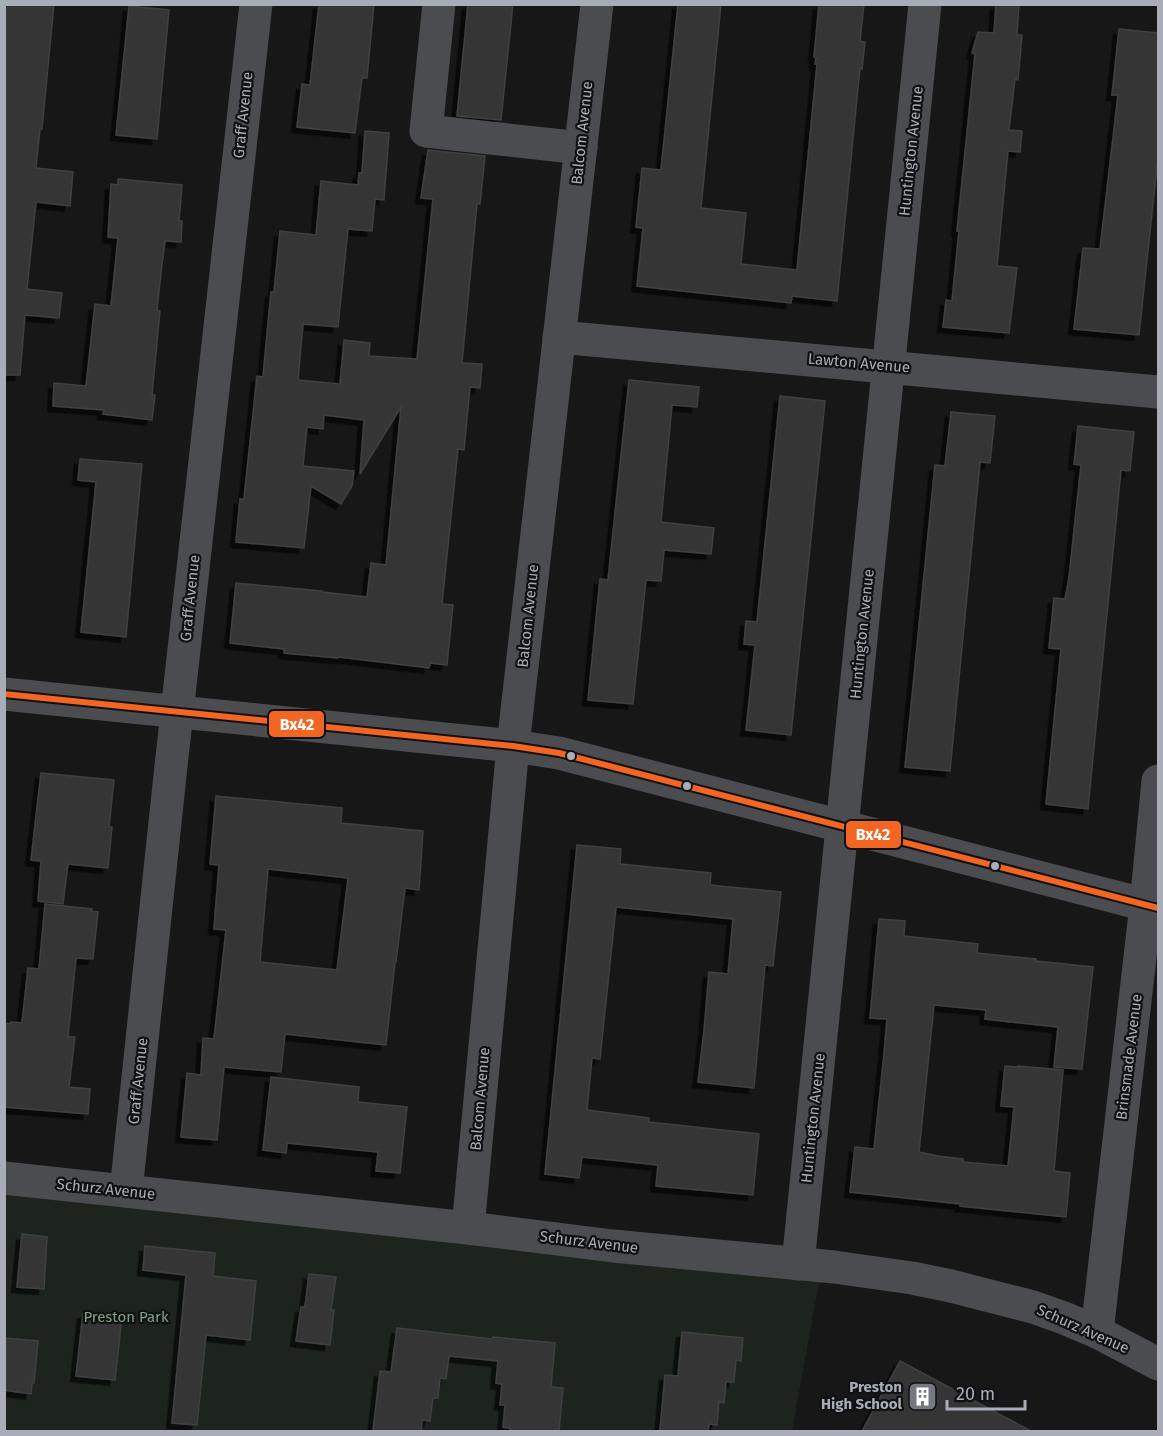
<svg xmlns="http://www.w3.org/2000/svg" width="1163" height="1436" font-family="'Fira Sans',sans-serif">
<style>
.green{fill:#1d241e}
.building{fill:#353536;stroke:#3f4043;stroke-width:1.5;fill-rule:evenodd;filter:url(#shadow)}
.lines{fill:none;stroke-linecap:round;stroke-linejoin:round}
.minor{stroke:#4b4c50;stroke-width:33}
.bus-1-casing{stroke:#111113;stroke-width:10}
.bus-1{stroke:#f26522;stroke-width:6}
.bus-dot{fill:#a8adb8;stroke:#111113;stroke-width:2}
.labels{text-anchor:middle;stroke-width:4.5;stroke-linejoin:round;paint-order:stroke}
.street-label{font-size:15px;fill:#a8adb8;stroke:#111113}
.park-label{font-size:15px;fill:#7fa381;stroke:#111113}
.poi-label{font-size:15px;font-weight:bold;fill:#a8adb8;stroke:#111113;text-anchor:end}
.line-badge{stroke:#111113;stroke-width:2}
.badge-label{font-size:16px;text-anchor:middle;font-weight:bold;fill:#fff}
</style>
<defs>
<filter id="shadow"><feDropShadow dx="-5.5" dy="5.5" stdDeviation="0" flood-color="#0009"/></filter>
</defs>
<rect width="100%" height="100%" fill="#171717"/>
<path class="green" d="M5,1188l815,89 -28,154 -787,1z"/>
<g class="building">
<path d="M4,4h50l-12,125h-2l-4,39 37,4 -3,34 -34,-4 -9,87 35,4 -3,25 -34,-3 -5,60h-16z"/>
<path d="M319,4h55l-7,74h-5l-7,55 -58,-6 5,-43 8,1z"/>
<path d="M468,4h45l-12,116 -44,-4z"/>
<path d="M678,4h43l-20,204 45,5 -5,51 56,6 20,-206h-2l1,-6 -2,-1 5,-53h45l-4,37 5,1 -3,27 -2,-1 -23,233 -45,-5 -1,7 -154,-17 6,-58 -7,-1 6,-59 19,2z"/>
<path d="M996,4h23l-2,31h5l-4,45 -3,-1 -6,51 13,1 -2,21 -12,-1 -11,115 20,2 -8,65 -66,-6 3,-27 6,1 7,-70h-2l2,-20 16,-157 -3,-1 6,-21 16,1z"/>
<path d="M129,6l40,4 -12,129 -41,-4z"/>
<path d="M1119,29l39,4v124l-19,178 -65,-6 9,-81 17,1 18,-154h-6z"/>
<path d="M365,131l24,2 -5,67 -9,-1 -3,32 -24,-2 -10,98 -35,-3 -5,56 42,4 4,-44 26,3 -1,13 48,3 16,-160 -12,-1 7,-48 57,6 -5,48h-3l-15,159 20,1 -2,24 -10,-1 -6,63 -6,-1 -16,155 11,1 -6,60 -17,-2 -1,5 -90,-11 -1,1 -54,-5v-4l-54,-6 6,-60 86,8v1l45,5 4,-34 15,2 15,-158 -41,67 4,-54 -40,-5 -1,14 -16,-2 -4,39 51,5 -2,15 -11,18 -30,-18 -7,62 -68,-6 4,-43h4l13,-123 6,1 8,-85h3l6,-61 36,4 5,-54 37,4 1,-12h3z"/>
<path d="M118,179l64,6 -3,36h3l-1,21 -16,-1 -4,32 -4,37 3,1 -8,84h3l-3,25 -49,-6 1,-4 -51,-4 1,-23 32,3 9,-82 16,2 7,-68 -10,-1 3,-53 7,1z"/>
<path d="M629,380l70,7 -2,20 -25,-2 -11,117 53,6 -3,26 -47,-4 -3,31 -15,-1 -13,124 -45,-4 12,-121 8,1z"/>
<path d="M780,396l45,5 -34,334 -45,-5 9,-85 -11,-1 2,-23 11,1z"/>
<path d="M951,412l44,4 -5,47 -10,-1 -30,309 -45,-4 30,-302 10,1z"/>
<path d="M1078,426l56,6 -4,39 -9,-1 -33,339 -42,-5 15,-155 -12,-1 5,-50 11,1 4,-21 12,-113 -7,-1z"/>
<path d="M80,459l62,5 -16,173 -45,-5 15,-150 -18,-2z"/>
<path d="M41,773l73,7 -5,47h3l-4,41 -40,-4 -5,40 -25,-3 3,-40 -10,-1z"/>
<path d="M216,796l126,12 -1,15 82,8 -4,59 -14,-2 -9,74h-1l-9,83 -101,-11 -4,38 -57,-5 -7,73 -36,-3 6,-64 14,2 2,-37 11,1 12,-109 -12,-1 5,-64 -9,-1zM268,869l80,9 -11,92 -77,-8z"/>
<path d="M577,845l44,4 -1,15 91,9 -1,12 71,7 -8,74 -8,-1 -11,123 -56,-6 6,-51 5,-59 19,2 5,-55 -117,-12 -16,152 -8,-1 -5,52 62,8v4l110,12 -6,61 -97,-9 2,-21 -37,-4 -39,-4 -3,21 -34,-4z"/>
<path d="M45,904l47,5 -1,2 7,1 -5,47 -17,-1 -8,79h7l-6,50 21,2 -2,25 -84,-7v-84l7,1v-2l11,1 6,-55 11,1z"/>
<path d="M879,919l26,2 -1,15 74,8 -1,9 59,6v2l57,6 -11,102 -28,-2 4,-40 -73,-8 1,-9 -52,-5 -15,147 19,4 25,3v3l45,4 6,-59 -13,-1 4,-40 13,1v-1l45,4 -9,101 16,2 -4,44 -106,-11 1,-2 -111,-12 5,-45 19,2 10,-95 3,-35 -17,-1z"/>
<path d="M271,1077l88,10 -1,15 49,5 -7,66 -24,-2 2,-19 -91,-9 -1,10 -23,-3z"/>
<path d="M22,1234l25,3 -3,52 -27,-2z"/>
<path d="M145,1246l70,7 -2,23 43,5 -6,59 -44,-5 -9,90 -25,-2 14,-148 -43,-5z"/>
<path d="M309,1274l27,3 -5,33h3l-4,35 -34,-4 5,-34h4z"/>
<path d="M83,1313l39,4 -7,63 -39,-4z"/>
<path d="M397,1328l95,11 1,-2 62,6 -4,44 12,1 -4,43h-49v-3l-7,-1 2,-22h-5l2,-21 -6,-1 2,-22 -49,-5 -3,23 -6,-1 -2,20h-5l-3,23 -8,-1 -1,11h-48l7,-60 11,1z"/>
<path d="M682,1332l61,6 -2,23 -5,-1 -2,22h-8l-2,21 -5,-1 -2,23 -8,-1 -1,7h-48l5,-56 13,1z"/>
<path d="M4,1338l34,3 -4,42h-2l-1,11 -27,-4z"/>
<path d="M900,1361l131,70h-169z"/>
</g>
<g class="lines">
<g class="minor">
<path d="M439,4l-13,127 155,17"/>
<path d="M559,337l599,55"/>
<path d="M4,694l509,52 46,7 599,155"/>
<path d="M4,1178l464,50 145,18 221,21 78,11 39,8 82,21 31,11 33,14 61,32"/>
<path d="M126,1191l45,-425 85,-762"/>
<path d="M468,1228l45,-482 84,-742"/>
<path d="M798,1264l127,-1260"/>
<path d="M1097,1332l49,-427 12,-124"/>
</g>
<defs>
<path id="bus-1" d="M4,694l509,52 46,7 599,155"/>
</defs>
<use href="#bus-1" class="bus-1-casing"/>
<use href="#bus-1" class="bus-1"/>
</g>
<defs>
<symbol id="building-square" viewBox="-11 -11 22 22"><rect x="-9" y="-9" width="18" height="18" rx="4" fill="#757880" stroke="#111113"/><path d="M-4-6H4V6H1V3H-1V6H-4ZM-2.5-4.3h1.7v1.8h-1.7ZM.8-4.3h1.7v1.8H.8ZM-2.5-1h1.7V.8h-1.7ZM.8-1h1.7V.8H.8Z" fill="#fff"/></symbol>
</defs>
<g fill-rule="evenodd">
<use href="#building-square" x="906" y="1380" width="33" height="33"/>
</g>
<g class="bus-dot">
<circle cx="571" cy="756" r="5"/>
<circle cx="687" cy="786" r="5"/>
<circle cx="995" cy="866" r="5"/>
</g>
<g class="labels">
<g class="street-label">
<text transform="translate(243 115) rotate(-84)" y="5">Graff Avenue</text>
<text transform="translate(582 133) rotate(-84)" y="5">Balcom Avenue</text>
<text transform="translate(911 151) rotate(-84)" y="5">Huntington Avenue</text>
<text transform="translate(859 363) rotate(5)" y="5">Lawton Avenue</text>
<text transform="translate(190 598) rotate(-84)" y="5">Graff Avenue</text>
<text transform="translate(528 616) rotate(-84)" y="5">Balcom Avenue</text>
<text transform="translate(862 634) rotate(-84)" y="5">Huntington Avenue</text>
<text transform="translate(1129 1057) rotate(-83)" y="5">Brinsmade Avenue</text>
<text transform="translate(138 1081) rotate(-84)" y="5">Graff Avenue</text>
<text transform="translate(480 1099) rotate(-85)" y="5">Balcom Avenue</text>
<text transform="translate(813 1118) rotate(-84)" y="5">Huntington Avenue</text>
<text transform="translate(106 1189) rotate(6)" y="5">Schurz Avenue</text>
<text transform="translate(589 1242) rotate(7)" y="5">Schurz Avenue</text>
<text transform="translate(1083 1329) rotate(24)" y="5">Schurz Avenue</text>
</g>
<g class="park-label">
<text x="126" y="1322">Preston Park</text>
</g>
<g class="poi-label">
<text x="902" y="1392">Preston<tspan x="902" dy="17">High School</tspan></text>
</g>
</g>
<g class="line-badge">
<rect x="268" y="710" width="57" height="28" rx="6" fill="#f26522"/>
<rect x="845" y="820" width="57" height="29" rx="6" fill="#f26522"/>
</g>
<g class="badge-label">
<text x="297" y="730">Bx42</text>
<text x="873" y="840">Bx42</text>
</g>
<rect width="1163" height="1436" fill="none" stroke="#a8adb8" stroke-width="12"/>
<path d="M947 1400v9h78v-9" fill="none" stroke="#a8adb8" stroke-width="3"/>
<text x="956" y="1400" font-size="18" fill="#a8adb8" stroke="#111113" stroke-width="4.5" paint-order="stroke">20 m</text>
</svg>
